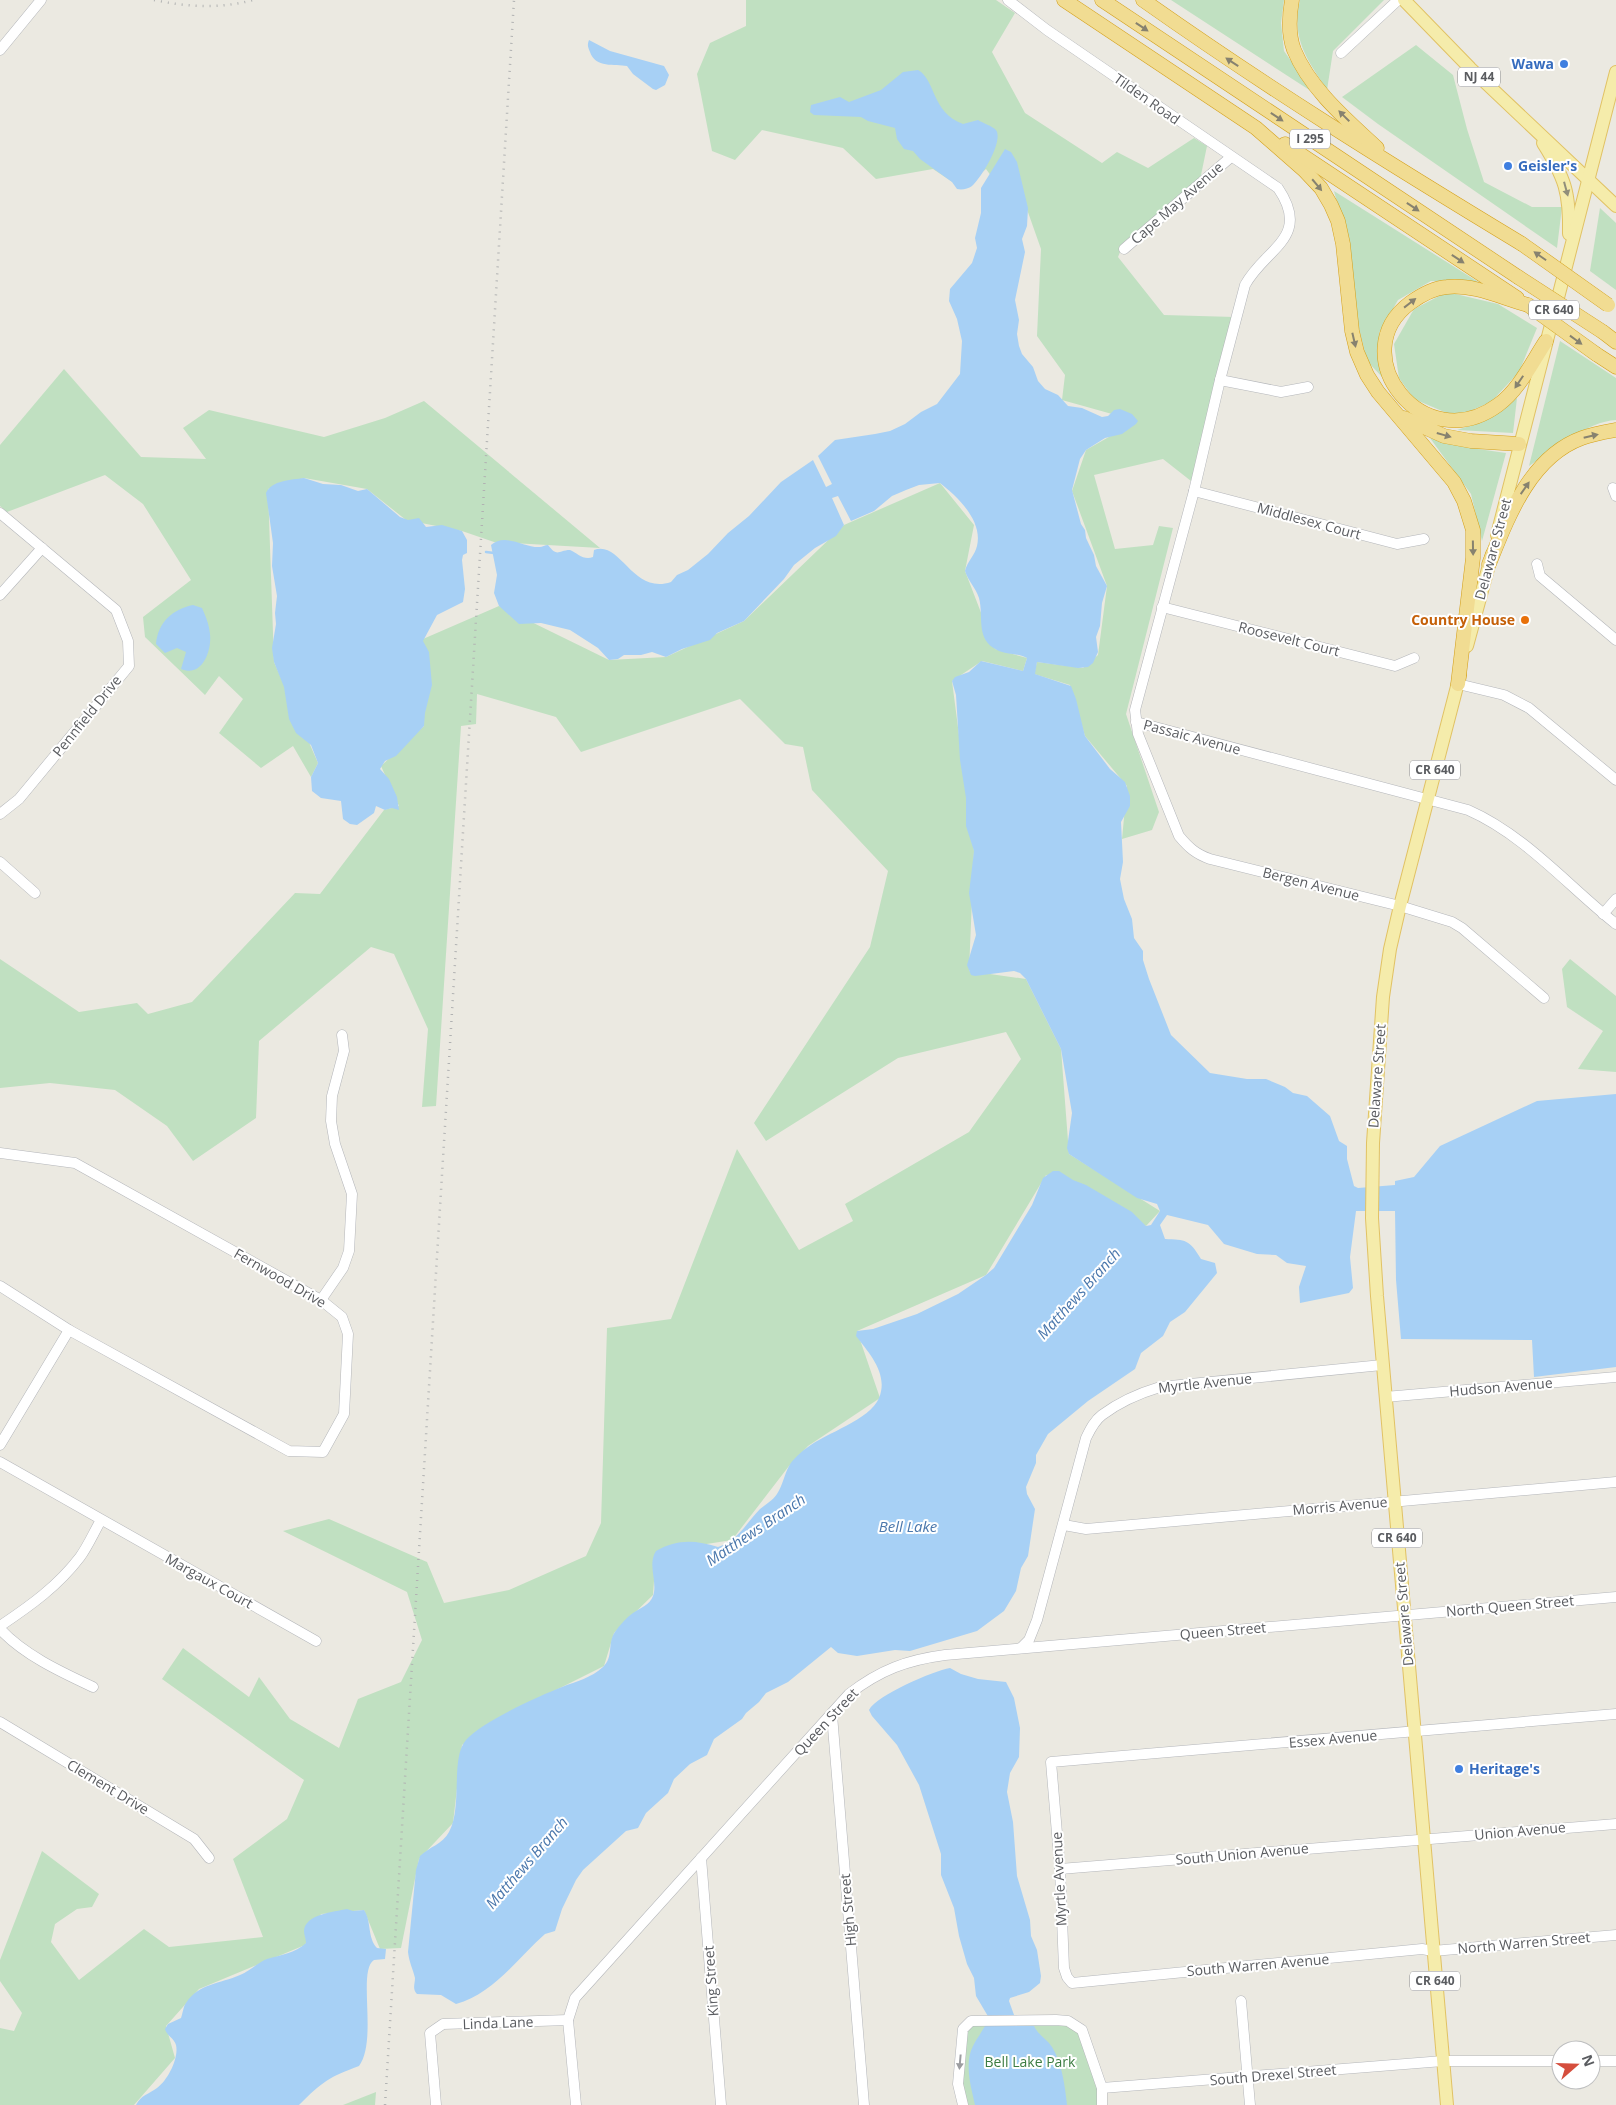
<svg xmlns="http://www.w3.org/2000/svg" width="1616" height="2105" font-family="'Open Sans',sans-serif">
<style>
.green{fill:#c0e0c1}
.water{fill:#a7d0f5}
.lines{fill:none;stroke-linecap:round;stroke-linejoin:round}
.stream{stroke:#a7d0f5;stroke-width:2.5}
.minor-casing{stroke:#b4b6ba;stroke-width:11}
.major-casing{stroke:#e1c264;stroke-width:14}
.highway-casing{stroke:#d49f18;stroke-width:15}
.minor{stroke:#fff;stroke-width:10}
.major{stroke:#f5ecab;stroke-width:12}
.highway{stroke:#f1dc92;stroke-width:14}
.rail{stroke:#b1b2b2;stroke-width:2.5;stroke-dasharray:1 6;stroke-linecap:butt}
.highway-bridge-casing{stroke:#d49f18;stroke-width:15;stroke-linecap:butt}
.highway-bridge{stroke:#f1dc92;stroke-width:14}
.oneway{fill:#87826f}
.oneway2{fill:#908e7a}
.oneway3{fill:#9c9da0}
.shop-dot{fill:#3f7fe0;stroke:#fff;stroke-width:2}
.food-dot{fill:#e8710a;stroke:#fff;stroke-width:2}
.labels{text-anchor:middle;stroke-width:4;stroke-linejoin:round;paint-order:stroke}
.shield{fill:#fff;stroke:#8c8d90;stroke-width:1}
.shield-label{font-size:12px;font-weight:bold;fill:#5a5c60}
.shop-label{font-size:14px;font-weight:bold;fill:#366cbe;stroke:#fff;text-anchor:start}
.street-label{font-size:14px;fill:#5a5c60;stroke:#fff}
.food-label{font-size:14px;font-weight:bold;fill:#c56008;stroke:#fff;text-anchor:end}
.park-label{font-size:14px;fill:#3c7c42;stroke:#fff}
.water-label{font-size:15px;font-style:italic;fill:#4a77ac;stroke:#fff}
</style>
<rect width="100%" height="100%" fill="#ebe9e1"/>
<g class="green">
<path d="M746,0h250l19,13 -23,39 33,61 77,50 15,-11 31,16 46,-30 13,8 -7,34 -76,62 -6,15 46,58 71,2 -44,164 -28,-22 -69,16 21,74 38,-4 6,-19 14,2 -47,186 33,98 -7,18 -30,9 5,-53 -42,-50 -15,-51 -36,-11 3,-12 46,6 15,-13 9,-69 -35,-95 14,-41 51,-29 -75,-21 3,-25 -28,-39 4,-87 -35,-99 -12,30 -8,-11 -23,20 -30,-20 -57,10 -33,-31 -81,-18 -27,30 -23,-9 -15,-77 13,-31 36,-17z"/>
<path d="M1171,0h113l-3,23 3,28 30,42z"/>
<path d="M1300,0h84l-51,51 -6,39c-20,-31 -36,-51 -27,-90z"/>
<path d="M1416,45l37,30 14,54 17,53 48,25h30l-5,41 -179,-124 -36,-27z"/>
<path d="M1334,191l146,92 -49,-2 -33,19 -19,33 5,46 -17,-18 -12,-49 -8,-73z"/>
<path d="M1600,208l16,15v67l-26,-19z"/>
<path d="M1447,292l51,12 39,24 -18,44 -28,30 -35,15 -42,-18 -15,-21 -5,-34 20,-35z"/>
<path d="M1560,341l56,37v42c-28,1 -64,31 -87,46z"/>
<path d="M64,369l77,88 65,2 -23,-31 26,-18 115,27 61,-19 39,-17 176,147 -106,-6 -32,-11 -56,-11 -39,-31 -63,-11 -36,11 6,173 44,101 -7,14 -18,-31 -32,22 -42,-35 24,-34 -24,-23 -14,19 -60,-58 -2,-20 48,-37 -48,-76 -38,-29 -98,37 -7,-6v-61z"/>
<path d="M1517,398l-4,35 -56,-3 21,-7z"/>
<path d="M1430,438l48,11 28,4 -24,88 -11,-47z"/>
<path d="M940,483l34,42 -9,46 30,78 32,9 -4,13 -41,-10 -30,20 22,170 -5,120 57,8 35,70 8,105 91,57 -14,15 -100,-51 -60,100 -129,56 23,67 -72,48 -19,20 -57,74 -76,12 -3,43 -39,38 -10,33 -104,52 -38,27 -9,78 -34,36 -18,89 -21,1 -16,-39 -43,4 -16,31 -106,44 -33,37 9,32 -41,47h-134v-77l14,3 8,-18 -22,-32v-21l42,-109 57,43 -7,13 -15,2 -22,15 -4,18 28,38 65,-51 25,18 94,-10 -30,-78 54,-40 17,-39 -142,-101 21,-31 66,49 10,-20 31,42 49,29 19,-49 43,-17 21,-42 -15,-48 -124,-61 46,-12 98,43 17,41 65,-13 77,-34 15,-33 6,-195 64,-9 66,-170 62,101 54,-29 -8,-17 124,-72 52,-73 -15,-27 -108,26 -132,83 -12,-18 116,-176 18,-76 -76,-81 -9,-43 -18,-3 -45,-45 -159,53 -25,-35 -79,-23 -1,30 -15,2 -25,380 -14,1 6,-78 -34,-75 -23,-7 -112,94 -3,77 -63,43 -26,-35 -52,-36 -65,-7 -50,5v-129l79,53 58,-9 11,11 44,-12 103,-109 25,1 64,-84 15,-4 -18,-40 43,-40 -1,-87 76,-33 110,54 57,-3 78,-36 100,-96z"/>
<path d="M1570,959l46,37v76l-38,-3 25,-38 -36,-24 -5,-38z"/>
<path d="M1056,2020l26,10 20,75h-139l-5,-20 5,-56 8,-8z"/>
<path d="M376,2092l-1,13h-32z"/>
</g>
<g class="water">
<path d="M589,40l21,11 54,15 5,9 -4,10 -9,5 -3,-1 -20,-15 -6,-8c-12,-2 -32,2 -37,-14 -2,-5 -3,-7 -1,-12z"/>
<path d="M918,70c18,10 13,42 45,54l15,-4c5,3 14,6 18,10 8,11 -15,48 -24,56 -4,3 -10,4 -15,3l-5,-7 -32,-23 -7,-8 -9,-2 -7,-10 -2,-11 -27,-7 -7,-4 -47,-2 -4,-3 1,-7 29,-8 9,5 32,-12 22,-18z"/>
<path d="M1005,149l6,3 6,10 11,46 -1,18 -5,13 3,13 -10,48 4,20 -2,14 2,12 3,8 11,13 5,14 7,8 13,6 10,11 14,2 20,9 6,-1 6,-6 6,-1 12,5 6,7 -2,3 -14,10 -17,4 -19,12 -6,9 -8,31 9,34 4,6 1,8 8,17 2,11 11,20 -5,17 -2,23 -4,11 2,15 -5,11 -5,4 -10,1 -41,-6 -2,12 36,12 5,13 9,37 25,33 15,13 5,14v10l-9,16 2,40 -3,17 4,20 8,20 2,19 9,13v9l6,19 22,56 39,38 37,6h19l19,8 8,6 14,3 23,20 9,25 8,5v13l7,27 4,2 37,-3v-4l19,-4 26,-31 97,-45 79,-7v273l-82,10 -2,-37 -131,-1 -5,-59 -1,-69h-39l-6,46 3,31 -4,5 -49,10 -1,-16 7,-21 -19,-3 -11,-8 -19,-1 -33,-10 -16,-19 -41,-10 -7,10 5,14c21,1 24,0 36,20l14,4 2,10 -32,39 -15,10 -7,14 -22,17 -6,16 -47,32 -40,33 -12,21v8l-10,24 1,7 8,15 -7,47 -7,12 -5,23 -12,20 -27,20 -67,20 -15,-1 -38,6 -19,-3 -7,-6 -43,35 -22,11 -7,9 -13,11 -4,6 -28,20 -7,16 -17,9 -16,15 -6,14 -22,20 -8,15 -12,3 -43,39 -7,10 -14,29 -7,22 -10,3c-27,24 -52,60 -89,70l-15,-9 -24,-1c-5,-5 -2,-10 -2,-16 -2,-9 -6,-16 -7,-26l8,-82 4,-14c9,-9 23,-12 29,-24 14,-25 1,-74 17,-92 15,-18 73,-44 96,-53 15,-6 29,-9 41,-20 11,-10 4,-24 12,-35 4,-6 12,-15 18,-19 7,-5 17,-8 20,-17 5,-14 -6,-31 3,-45 21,-12 39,-11 62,-4 20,-6 28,-24 42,-38 6,-5 12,-8 17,-15 6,-9 7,-19 12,-28 3,-6 13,-15 19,-19 18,-14 62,-27 71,-49 10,-24 -10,-45 -23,-62l1,-5 16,-2 44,-15 41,-20 28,-19 8,-7 38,-63 11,-27 10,-7h6l14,9 13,5 46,27 14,14 5,-1 9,-14 -3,-7 -20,-6 -68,-44 -2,-6 5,-35 -11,-64 -35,-70 -6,-6 -6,-2 -39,5 -4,-1 -4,-10 9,-30 -7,-42 5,-42 -8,-25v-28l-6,-38 -4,-65 -4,-14 3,-4 14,-5 12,-11 42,10 4,-13c-9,-5 -20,-3 -30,-8 -22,-11 -13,-33 -18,-52 -3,-10 -11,-17 -14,-27 2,-9 10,-16 12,-25 6,-25 -19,-49 -37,-63l-21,2 -13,5 -14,6 -18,15 -23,10 -13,-25 -6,2 12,27 -8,11 -21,12 -21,17 -10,14 -40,42 -27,12 -7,7 -28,9 -16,8 -14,-5 -11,3h-17l-6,4 -9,1 -11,-12 -28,-18 -29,-7 -22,1 -20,-18 -5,-13 3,-18 -6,-30c14,-13 33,3 49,2 2,0 5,-2 8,-2 10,13 10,5 22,5 7,3 14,11 23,7l1,-7c27,-10 38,45 77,32l6,-7 11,-5 20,-16 20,-21 21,-17 32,-34 32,-22 13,27 6,-3 -14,-28 17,-16 40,-6 15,-3 15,-7 16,-12 16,-8 23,-30 2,-33 -5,-22 -8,-18 1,-12 22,-26 5,-15 -2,-10 6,-25v-25z"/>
<path d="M304,478l19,6 18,1 17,6 9,-2 33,28 8,3 11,-2 7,9 16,-2 20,6 5,9v13l-4,2 -1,5 3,29 -2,13 -26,13 -14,26 6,11 3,33 -7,28 -1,13 -28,30 -11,5 -5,8 9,10 8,18 2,13 -7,-2 -7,2 -9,-4 -2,7 -17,12 -7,-1 -7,-5 -2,-18 -20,-3 -9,-7 -1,-14 7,-14 -7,-18 -15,-12 -7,-14 -5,-32 -10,-25 -2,-14 4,-24 -1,-11 2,-17 -5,-30 1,-23 -7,-50c6,-13 25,-13 38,-15z"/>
<path d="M193,605l9,3c4,9 7,16 8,26 2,17 -8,44 -29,35l5,-17 -9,-4 -12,5 -9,-9c2,-22 17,-35 37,-39z"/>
<path d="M950,1668l11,6 17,5 28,3 8,16 6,30 -1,29 -9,16 -3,19 6,30 4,54 13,44 1,16 6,14 4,26 -1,7 -11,9 -19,6 -1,3 9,25h16c4,9 13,13 18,21 10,16 13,39 15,58h-92c-4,-18 -11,-42 -2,-59 5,-10 12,-18 16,-28l-13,-22 -2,-18 -7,-14 -8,-28 -5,-28 -13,-33v-21l-22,-69 -22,-40 -25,-29 -3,-6c8,-15 64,-39 81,-42z"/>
<path d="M347,1909l6,2 11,-1c8,12 3,27 13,38l9,1 -1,10 -11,1c-17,11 4,80 -15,106 -30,11 -37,16 -60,39h-163c5,-10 13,-11 21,-17 11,-8 22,-30 19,-43 -2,-7 -9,-9 -11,-16l3,-5 13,-6c2,-5 2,-11 5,-15 13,-20 34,-19 54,-28 10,-4 17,-12 27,-16 14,-4 28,-6 39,-16 0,-4 -2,-8 -2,-12 1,-17 30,-19 43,-22z"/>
</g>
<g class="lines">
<path class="stream" d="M486,552l8,1"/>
<defs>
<g id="minor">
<path d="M1008,0l39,30 231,158c34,50 -13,60 -33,97l-25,95 -26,111 -59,219 3,24 41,102c10,12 17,18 31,23l190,47 52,16 10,6 82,70"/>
<path d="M0,50l41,-50"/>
<path d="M1341,53l57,-53"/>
<path d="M1124,249l107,-92"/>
<path d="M1220,380l61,12 27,-5"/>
<path d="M1613,488l3,8"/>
<path d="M1194,491l203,53 27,-5"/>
<path d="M0,513l116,97 12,31 1,25 -110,133 -19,15"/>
<path d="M1537,564l3,12 76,64"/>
<path d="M0,595l42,-47"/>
<path d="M1162,607l233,59 19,-8"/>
<path d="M1458,684l46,11 25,13 87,72"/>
<path d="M1136,722l332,88c57,25 100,76 148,114"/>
<path d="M0,862l35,31"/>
<path d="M1603,914l13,-15"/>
<path d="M0,1153l75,10 246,137 21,17 6,17 -4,80 -21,38 -34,-1 -220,-121 -69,-44"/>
<path d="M321,1300l22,-32 6,-17 3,-57 -17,-50 -4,-23 1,-25 12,-45 -2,-16"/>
<path d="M1385,1397l231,-20"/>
<path d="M0,1445l69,-115"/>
<path d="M0,1462l316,179"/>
<path d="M1064,1525l22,4 530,-47"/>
<path d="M0,1626c30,-20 58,-40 80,-69 8,-11 14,-25 21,-37"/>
<path d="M0,1629c24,26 61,43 93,58"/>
<path d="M1021,1648l8,-8 8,-20 49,-182c4,-8 8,-17 16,-23 16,-12 38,-22 58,-28l222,-22"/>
<path d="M1616,1714l-565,48 9,107 4,99 3,9 5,6 350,-34 11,2 183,-16"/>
<path d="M832,1715l32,390"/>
<path d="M0,1722l194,117 15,19"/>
<path d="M701,1858l20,247"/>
<path d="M1060,1869l556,-45"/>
<path d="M1241,2001l9,104"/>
<path d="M1591,2061h25"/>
<path d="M1102,2088l341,-27h118"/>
<path d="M436,2105l-6,-72 13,-9 125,-4"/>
<path d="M576,2105l-8,-85 7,-22 274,-304c31,-24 58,-34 96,-39l671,-58"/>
<path d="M963,2105l-5,-21 5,-55 8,-8 85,-1 12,1 14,9 20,58v17"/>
</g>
<g id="major">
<path d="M1404,0l66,68 146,138"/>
<path d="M1543,143c22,35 27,50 26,91"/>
<path d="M1497,535l119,-463"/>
<path d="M1467,646l25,-92"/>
<path d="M1447,2105l-70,-809 -5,-78 1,-75 10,-146 7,-48 10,-43 60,-231"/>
</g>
<g id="highway">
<path d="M1064,0l192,128 48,42 17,18 10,17 7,16 5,23 9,87 5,21 10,23 11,17 76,90 10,19 9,29v28l-15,126"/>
<path d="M1102,0l416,277"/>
<path d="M1143,0c123,87 250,166 379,244"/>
<path d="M1292,0c-3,17 -4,34 2,50 16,39 53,70 83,98"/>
<path d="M1285,144l232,154"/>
<path d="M1528,305c-26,-7 -54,-21 -81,-18 -14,1 -26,8 -37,16 -68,51 13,157 88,102 21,-15 34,-43 48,-64"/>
<path d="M1603,332l13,10"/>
<path d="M1596,354l20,13"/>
<path d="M1404,418l40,18 27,5 48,3"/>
<path d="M1489,564c19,-47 41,-107 93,-126 11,-4 23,-6 34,-8"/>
</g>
</defs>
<use href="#minor" class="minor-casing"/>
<use href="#major" class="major-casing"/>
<use href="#highway" class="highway-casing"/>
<use href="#minor" class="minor"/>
<use href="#major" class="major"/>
<use href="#highway" class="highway"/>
<g class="rail">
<path d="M154,0c33,7 66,9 99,0"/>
<path d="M385,2105l129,-2105"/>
</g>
<defs>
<g id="highway-bridge">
<path d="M1522,244l86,61"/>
<path d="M1518,277l85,55"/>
<path d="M1528,305l68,49"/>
</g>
</defs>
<use href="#highway-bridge" class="highway-bridge-casing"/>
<use href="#highway-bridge" class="highway-bridge"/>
</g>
<defs><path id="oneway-solid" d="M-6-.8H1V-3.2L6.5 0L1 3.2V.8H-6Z" transform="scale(1.25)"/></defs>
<g class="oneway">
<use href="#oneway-solid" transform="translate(1142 27) rotate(34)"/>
<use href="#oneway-solid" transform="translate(1232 62) rotate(-147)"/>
<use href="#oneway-solid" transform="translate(1344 116) rotate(-135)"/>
<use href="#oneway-solid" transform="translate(1277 117) rotate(34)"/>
<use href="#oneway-solid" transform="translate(1317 185) rotate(50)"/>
<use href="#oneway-solid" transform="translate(1413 207) rotate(34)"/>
<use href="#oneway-solid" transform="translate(1540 256) rotate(-145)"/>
<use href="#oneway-solid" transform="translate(1458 259) rotate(34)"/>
<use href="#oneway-solid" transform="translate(1410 303) rotate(-38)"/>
<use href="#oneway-solid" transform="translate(1354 340) rotate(77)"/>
<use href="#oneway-solid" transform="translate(1576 340) rotate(36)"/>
<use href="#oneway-solid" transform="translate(1519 382) rotate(124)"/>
<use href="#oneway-solid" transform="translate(1444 435) rotate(16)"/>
<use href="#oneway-solid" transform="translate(1591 436) rotate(-13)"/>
<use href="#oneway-solid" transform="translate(1525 488) rotate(-55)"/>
<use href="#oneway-solid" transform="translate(1473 548) rotate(89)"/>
</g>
<use class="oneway2" href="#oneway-solid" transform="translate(1566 189) rotate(75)"/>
<use class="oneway3" href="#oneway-solid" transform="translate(960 2062) rotate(95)"/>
<g class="shop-dot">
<circle cx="1564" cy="64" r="5"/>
<circle cx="1508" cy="166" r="5"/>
<circle cx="1459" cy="1769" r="5"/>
</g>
<circle class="food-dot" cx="1525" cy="620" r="5"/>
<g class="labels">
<g class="shield">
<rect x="1458" y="67.5" width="42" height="19" rx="4"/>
<rect x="1290" y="129.5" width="40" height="19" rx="4"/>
<rect x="1529" y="300.5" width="50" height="19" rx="4"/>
<rect x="1410" y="760.5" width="50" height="19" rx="4"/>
<rect x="1372" y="1528.5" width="50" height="19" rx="4"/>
<rect x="1410" y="1971.5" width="50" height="19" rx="4"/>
</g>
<g class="shield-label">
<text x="1479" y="81">NJ 44</text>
<text x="1310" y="143">I 295</text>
<text x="1554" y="314">CR 640</text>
<text x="1435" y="774">CR 640</text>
<text x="1397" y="1542">CR 640</text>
<text x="1435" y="1985">CR 640</text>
</g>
<g class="shop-label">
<text x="1554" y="69" text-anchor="end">Wawa</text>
<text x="1518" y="171">Geisler's</text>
<text x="1469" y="1774">Heritage's</text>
</g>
<g class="street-label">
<text transform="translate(1147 99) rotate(35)" y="5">Tilden Road</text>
<text transform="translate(1177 203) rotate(-41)" y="5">Cape May Avenue</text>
<text transform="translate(1309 521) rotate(15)" y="5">Middlesex Court</text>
<text transform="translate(1493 549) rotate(-75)" y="5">Delaware Street</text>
<text transform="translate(1289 639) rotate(14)" y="5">Roosevelt Court</text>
<text transform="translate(87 716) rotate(-51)" y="5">Pennfield Drive</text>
<text transform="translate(1192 737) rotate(15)" y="5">Passaic Avenue</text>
<text transform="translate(1311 884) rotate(14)" y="5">Bergen Avenue</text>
<text transform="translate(1377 1076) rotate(-86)" y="5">Delaware Street</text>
<text transform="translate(280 1278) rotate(30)" y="5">Fernwood Drive</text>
<text transform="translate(1205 1383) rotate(-6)" y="5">Myrtle Avenue</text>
<text transform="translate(1501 1387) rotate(-5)" y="5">Hudson Avenue</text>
<text transform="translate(1340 1506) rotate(-5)" y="5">Morris Avenue</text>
<text transform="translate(209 1581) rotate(29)" y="5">Margaux Court</text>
<text transform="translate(1510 1606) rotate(-5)" y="5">North Queen Street</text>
<text transform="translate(1404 1614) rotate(-95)" y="5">Delaware Street</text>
<text transform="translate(1223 1631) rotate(-5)" y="5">Queen Street</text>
<text transform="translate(826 1722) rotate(-47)" y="5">Queen Street</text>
<text transform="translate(1333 1739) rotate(-5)" y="5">Essex Avenue</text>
<text transform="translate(108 1787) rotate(31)" y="5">Clement Drive</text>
<text transform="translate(1520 1831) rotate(-5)" y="5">Union Avenue</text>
<text transform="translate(1242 1854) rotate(-5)" y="5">South Union Avenue</text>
<text transform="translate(1059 1879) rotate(-93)" y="5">Myrtle Avenue</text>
<text transform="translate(848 1910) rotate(-95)" y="5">High Street</text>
<text transform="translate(1524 1943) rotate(-5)" y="5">North Warren Street</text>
<text transform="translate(1258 1965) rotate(-5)" y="5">South Warren Avenue</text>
<text transform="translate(711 1981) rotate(-94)" y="5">King Street</text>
<text transform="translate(498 2023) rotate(-2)" y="5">Linda Lane</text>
<text transform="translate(1273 2075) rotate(-5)" y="5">South Drexel Street</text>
</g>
<g class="food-label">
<text x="1515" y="625">Country House</text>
</g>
<g class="park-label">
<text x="1030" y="2067">Bell Lake Park</text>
</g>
<g class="water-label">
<text transform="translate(1079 1294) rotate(-48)" y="5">Matthews Branch</text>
<text x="908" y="1532">Bell Lake</text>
<text transform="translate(756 1530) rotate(-34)" y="5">Matthews Branch</text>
<text transform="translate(527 1863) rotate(-49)" y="5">Matthews Branch</text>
</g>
</g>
<g transform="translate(1576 2065) rotate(70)"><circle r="24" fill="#ffffff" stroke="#bdbebf"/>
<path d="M0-4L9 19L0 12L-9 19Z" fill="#d54e3d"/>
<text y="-8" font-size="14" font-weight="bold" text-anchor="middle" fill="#5a5c60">N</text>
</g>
</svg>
